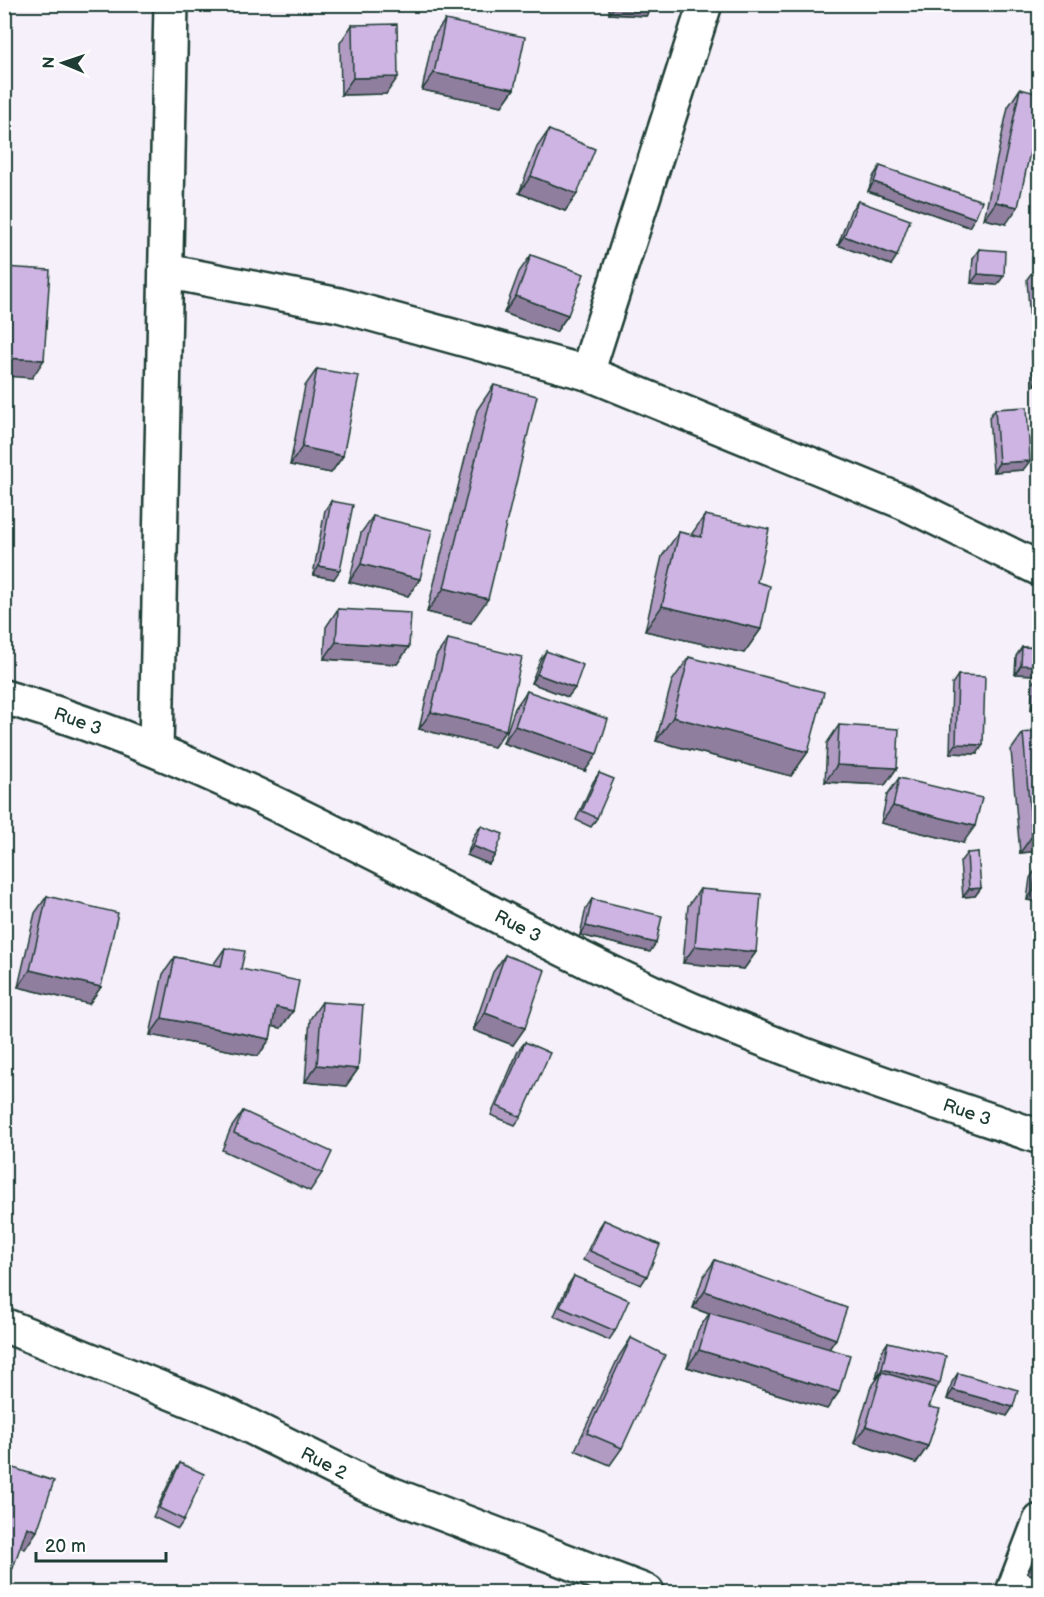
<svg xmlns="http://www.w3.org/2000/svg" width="1044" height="1597" font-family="'Balsamiq Sans',sans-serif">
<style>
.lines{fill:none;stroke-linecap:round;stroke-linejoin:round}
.minor-casing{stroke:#1f3d34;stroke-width:38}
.minor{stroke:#fff;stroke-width:33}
.wall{fill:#b19bc3;stroke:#1f3d34;stroke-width:1.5}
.shaded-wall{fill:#907e9f;stroke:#1f3d34;stroke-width:1.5}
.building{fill:#ceb4e3;stroke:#1f3d34;stroke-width:1.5}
.labels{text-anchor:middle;stroke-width:6;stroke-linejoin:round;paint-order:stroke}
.street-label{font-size:18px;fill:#1f3d34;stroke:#fff}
</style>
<rect width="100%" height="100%" fill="#f5f0f9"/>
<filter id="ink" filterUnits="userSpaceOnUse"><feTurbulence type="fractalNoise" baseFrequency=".0167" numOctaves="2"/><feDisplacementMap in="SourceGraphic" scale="12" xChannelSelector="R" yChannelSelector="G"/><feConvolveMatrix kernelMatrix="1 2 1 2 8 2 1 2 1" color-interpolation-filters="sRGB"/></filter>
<g filter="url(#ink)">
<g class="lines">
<defs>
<g id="minor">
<path d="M166,271l173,34 248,68 316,129 137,67"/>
<path d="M587,373l118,-369"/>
<path d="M4,697c218,63 415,184 618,281 134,65 277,111 418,159"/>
<path d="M156,750l15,-746"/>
<path d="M4,1325l225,91 141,70 277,106"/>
<path d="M1013,1592l27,-71"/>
</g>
</defs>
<use href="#minor" class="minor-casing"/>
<use href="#minor" class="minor"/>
</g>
<g class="wall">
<path d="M609,4h43v3l-6,9 -37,-2z"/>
<path d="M445,20l69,69 -12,17 -80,-16 11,-53z"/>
<path d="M352,25l34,69 -45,1 -1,-52z"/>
<path d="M1020,89l-14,135 -22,-5 24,-112z"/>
<path d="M549,130l28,64 -12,17 -46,-18 18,-46z"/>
<path d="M880,166l89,61 -101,-36 6,-16z"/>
<path d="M858,201l33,64 -53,-20 13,-35z"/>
<path d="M979,249l18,36 -26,-2 2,-25z"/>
<path d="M531,255l37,60 -12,17 -52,-19 15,-41z"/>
<path d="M1040,262v122l-6,1 -7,-106z"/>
<path d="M317,369l26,87 -12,17 -41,-8 15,-79z"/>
<path d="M494,385l-23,238 -44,-11 50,-202z"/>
<path d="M995,409l28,61 -30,2 -4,-55z"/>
<path d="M331,501l3,78 -21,-4 12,-65z"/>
<path d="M705,515l52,67 4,47 -17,24 -99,-22 17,-75 17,-24 12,3z"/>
<path d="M373,516l47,63 -12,17 -59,-14 12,-49z"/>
<path d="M338,609l71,38 -12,17 -73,-5 2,-32z"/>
<path d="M448,639l58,91 -12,17 -75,-18 17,-73z"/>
<path d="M1022,647l18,1v62l-9,-1 2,-27 5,-7 -23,-1 1,-18z"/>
<path d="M546,651l22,46 -37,-14 9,-23z"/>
<path d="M689,657l119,95 -17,24 -135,-35 16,-60z"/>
<path d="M958,675l19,79 -27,-1 2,-69z"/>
<path d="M527,691l58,80 -82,-28 12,-35z"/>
<path d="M839,725l58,43 -12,17 -60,-3 2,-39z"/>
<path d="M1023,733l17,118 -20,2 -9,-103z"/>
<path d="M599,773l-2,45 -6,9 -15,-7 17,-38z"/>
<path d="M899,778l64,65 -82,-20 6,-28z"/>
<path d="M481,826l14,29 -6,9 -22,-9 7,-20z"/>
<path d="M967,853l14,35 -6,8 -12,1 -3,-35z"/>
<path d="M1036,869l4,33 -13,-2 3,-22z"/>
<path d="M700,889l56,63 -12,17 -61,-6 5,-57z"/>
<path d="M47,896l54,91 -12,17 -71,-17 17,-74z"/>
<path d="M592,899l58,53 -70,-17 6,-27z"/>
<path d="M225,948l16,21 52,42 -12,17 -9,-2 -2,13 -12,17 -108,-21 13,-61 12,-17 38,8z"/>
<path d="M505,955l8,90 -40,-15 20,-58z"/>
<path d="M322,1002l36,67 -12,17 -41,-4 5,-63z"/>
<path d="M525,1042l-4,75 -6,8 -24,-10 27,-64z"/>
<path d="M243,1111l79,62 -12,18 -88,-41 9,-22z"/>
<path d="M604,1220l43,56 -6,9 -58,-25 15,-31z"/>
<path d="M715,1260l121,79 -7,9 10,44 -12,17 -140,-42 11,-37 11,-16 -16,-6 10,-31z"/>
<path d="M574,1276l41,55 -6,9 -55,-24 14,-31z"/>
<path d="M631,1338l-9,110 -12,17 -35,-15 44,-94z"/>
<path d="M888,1342l46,50 -5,15 -1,39 -12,17 -62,-20 16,-54 7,-10 -1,-1 6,-27z"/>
<path d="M958,1373l55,34 -6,9 -60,-17 5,-17z"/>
<path d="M180,1463l4,57 -6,9 -25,-12 21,-45z"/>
<path d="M1040,1544v34l-13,-5z"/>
</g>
<g class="shaded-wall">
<path d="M615,5l37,2 -6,9 -37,-2z"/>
<path d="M434,73l80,16 -12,17 -80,-16z"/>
<path d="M398,77l-12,17 -45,1 12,-17z"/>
<path d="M531,176l46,18 -12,17 -46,-18z"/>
<path d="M874,182l101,36 -6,9 -101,-36z"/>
<path d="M996,202l22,5 -12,17 -22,-5z"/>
<path d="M844,236l53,20 -6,9 -53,-20z"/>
<path d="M978,274l26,2 -7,9 -26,-2z"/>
<path d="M516,296l52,19 -12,17 -52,-19z"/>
<path d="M4,358l40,2 -12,18 -28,-2z"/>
<path d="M1040,376v8l-6,1z"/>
<path d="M302,447l41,9 -12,17 -41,-8z"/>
<path d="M1030,461l-7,9 -30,2 6,-9z"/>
<path d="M361,564l59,15 -12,17 -59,-14z"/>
<path d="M319,566l21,4 -6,9 -21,-4z"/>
<path d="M444,588l44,11 -17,24 -44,-11z"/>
<path d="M662,606l99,23 -17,24 -99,-22z"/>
<path d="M336,642l73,5 -12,17 -73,-5z"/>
<path d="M1021,665l19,1v7l-2,2 -23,-1z"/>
<path d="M537,674l38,14 -7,9 -37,-14z"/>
<path d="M1037,700h3v10l-9,-1z"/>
<path d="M431,712l75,18 -12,17 -75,-18z"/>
<path d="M673,717l135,35 -17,24 -135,-35z"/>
<path d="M515,726l82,28 -12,17 -82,-28z"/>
<path d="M956,744l27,1 -6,9 -27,-1z"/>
<path d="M837,765l60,3 -12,17 -60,-3z"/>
<path d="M893,806l82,20 -12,17 -82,-20z"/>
<path d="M1040,835v16l-20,2 12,-17z"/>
<path d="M473,846l22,9 -6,9 -22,-9z"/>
<path d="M981,888l-6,8 -12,1 6,-8z"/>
<path d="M1033,891l7,1v10l-13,-2z"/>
<path d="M586,926l70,17 -6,9 -70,-17z"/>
<path d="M695,946l61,6 -12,17 -61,-6z"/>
<path d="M30,970l71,17 -12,17 -71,-17z"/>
<path d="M276,1007l17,4 -12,17 -17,-3z"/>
<path d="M485,1013l40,15 -12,17 -40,-15z"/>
<path d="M162,1018l108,21 -12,17 -108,-21z"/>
<path d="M317,1065l41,4 -12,17 -41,-4z"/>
<path d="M705,1291l131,48 -12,17 -131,-48z"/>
<path d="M699,1350l140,42 -12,17 -140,-42z"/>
<path d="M882,1369l58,14 -6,9 -54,-13 2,-7 -5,7 -1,-1z"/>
<path d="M953,1390l60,17 -6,9 -60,-17z"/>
<path d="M866,1426l62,20 -12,17 -62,-20z"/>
<path d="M27,1527l10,4 -12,18 -10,-4z"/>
<path d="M1040,1555v23l-13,-5z"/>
<path d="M4,1565l9,3 -9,12z"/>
</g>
<g class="building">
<path d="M615,4h37v3z"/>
<path d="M445,20l80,17 -11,52 -80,-16z"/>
<path d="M397,24l1,53 -45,1 -1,-53z"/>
<path d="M1020,89l20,5v13l-22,100 -22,-5z"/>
<path d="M549,130l46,19 -18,45 -46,-18z"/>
<path d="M880,166l102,35 -7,17 -101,-36z"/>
<path d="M858,201l52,19 -13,36 -53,-20z"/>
<path d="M979,249l26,2 -1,25 -26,-2z"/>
<path d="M531,255l53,19 -16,41 -52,-19z"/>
<path d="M4,267l46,3 -6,90 -40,-2z"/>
<path d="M317,369l42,7 -16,80 -41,-9z"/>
<path d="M494,385l43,11 -49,203 -44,-11z"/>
<path d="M1027,407l3,54 -31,2 -4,-54z"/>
<path d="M331,501l22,4 -13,65 -21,-4z"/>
<path d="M705,515l64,14 -12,53 13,4 -9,43 -99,-23 17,-74 22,5z"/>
<path d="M373,516l59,14 -12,49 -59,-15z"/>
<path d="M338,609l73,4 -2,34 -73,-5z"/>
<path d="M448,639l74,18 -16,73 -75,-18z"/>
<path d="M1022,647l18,1v18l-19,-1z"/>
<path d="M546,651l37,14 -8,23 -38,-14z"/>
<path d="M689,657l135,35 -16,60 -135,-35z"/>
<path d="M958,675l27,1 -2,69 -27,-1z"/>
<path d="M1040,675v25h-3z"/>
<path d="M527,691l81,28 -11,35 -82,-28z"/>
<path d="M839,725l60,4 -2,39 -60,-3z"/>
<path d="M1040,731v104l-8,1 -9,-103z"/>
<path d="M599,773l15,6 -17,39 -15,-7z"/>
<path d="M899,778l83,20 -7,28 -82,-20z"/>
<path d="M481,826l22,8 -8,21 -22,-9z"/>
<path d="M978,852l3,36 -12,1 -2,-36z"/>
<path d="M1036,869h4v23l-7,-1z"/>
<path d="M700,889l61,5 -5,58 -61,-6z"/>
<path d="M47,896l71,17 -17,74 -71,-17z"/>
<path d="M592,899l70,17 -6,27 -70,-17z"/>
<path d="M225,948l20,3 -4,18 58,12 -6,30 -17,-4 -6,32 -108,-21 13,-61 46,9z"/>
<path d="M505,955l40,15 -20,58 -40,-15z"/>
<path d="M322,1002l41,3 -5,64 -41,-4z"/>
<path d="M525,1042l25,11 -29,64 -24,-11z"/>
<path d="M243,1111l89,41 -10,21 -88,-40z"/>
<path d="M604,1220l56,25 -13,31 -57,-25z"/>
<path d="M715,1260l132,48 -11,31 -131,-48z"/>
<path d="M574,1276l55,24 -14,31 -55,-24z"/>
<path d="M710,1313l140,42 -11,37 -140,-42z"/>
<path d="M631,1338l34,17 -43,93 -35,-15z"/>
<path d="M888,1342l58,14 -6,27 -58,-14z"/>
<path d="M882,1372l53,16 -6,19 11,2 -12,37 -62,-20z"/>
<path d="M958,1373l60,17 -5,17 -60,-17z"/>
<path d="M180,1463l24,11 -20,46 -25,-12z"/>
<path d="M4,1465l50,16 -17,50 -10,-4 -14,41 -9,-3z"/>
</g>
</g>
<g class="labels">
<g class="street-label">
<text transform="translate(78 721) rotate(20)" y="6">Rue 3</text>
<text transform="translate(518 926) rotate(27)" y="6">Rue 3</text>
<text transform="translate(967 1112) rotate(19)" y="6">Rue 3</text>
<text transform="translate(324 1463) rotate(27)" y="6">Rue 2</text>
</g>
</g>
<rect width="1044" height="1597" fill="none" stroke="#fff" stroke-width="24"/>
<rect x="12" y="12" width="1020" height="1573" fill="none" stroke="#1f3d34" stroke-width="2" filter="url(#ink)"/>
<g transform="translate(63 63) rotate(272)" stroke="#ffffff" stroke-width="4.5" paint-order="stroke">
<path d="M0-4.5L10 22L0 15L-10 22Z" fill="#1f3d34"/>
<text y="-9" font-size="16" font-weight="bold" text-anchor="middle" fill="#1f3d34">N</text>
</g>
<path d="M36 1552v9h130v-9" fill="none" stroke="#1f3d34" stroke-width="3"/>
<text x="45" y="1552" font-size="18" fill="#1f3d34" stroke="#ffffff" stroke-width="4.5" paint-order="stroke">20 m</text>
</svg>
